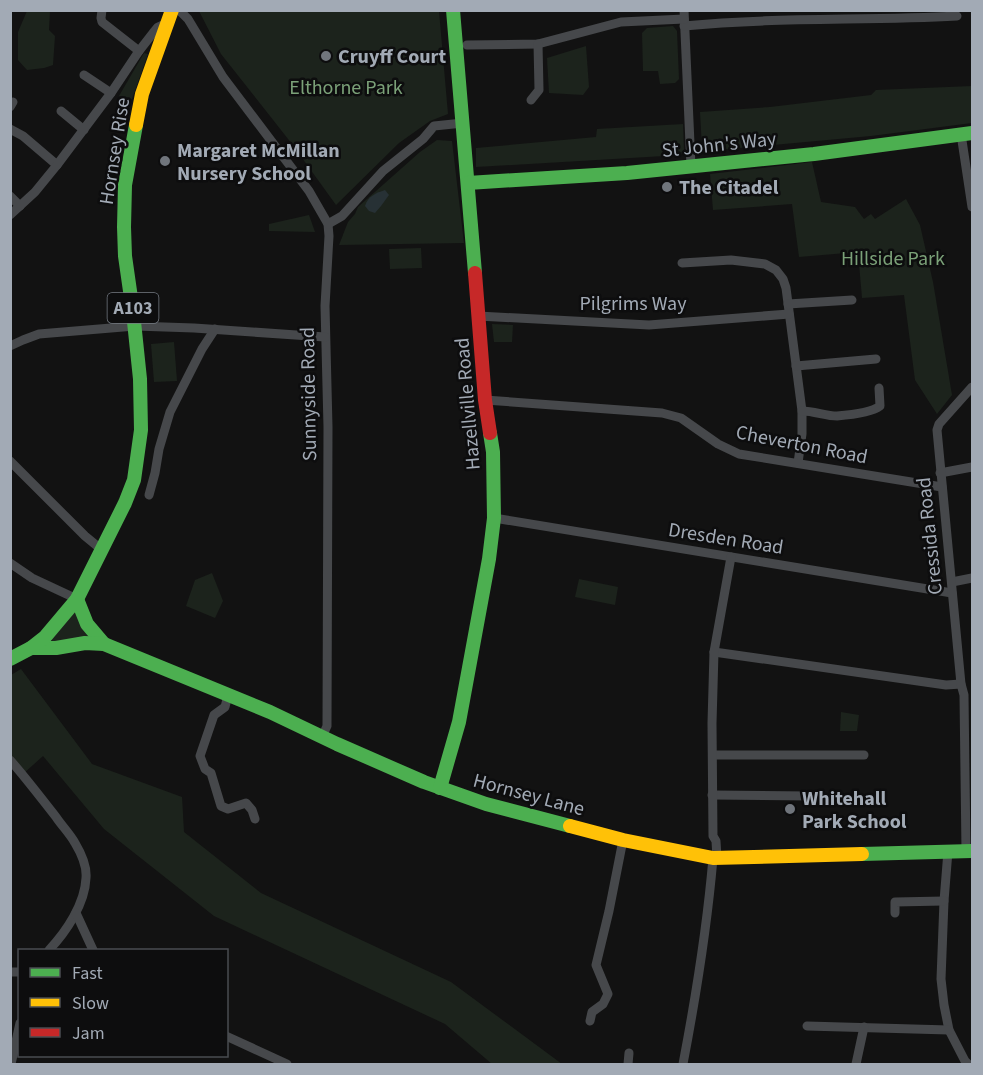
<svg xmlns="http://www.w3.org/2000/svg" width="983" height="1075" font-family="'Source Sans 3',sans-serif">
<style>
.green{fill:#1c231c}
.water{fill:#273135}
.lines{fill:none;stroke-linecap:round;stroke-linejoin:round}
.street{stroke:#46484b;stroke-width:9}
.fast{stroke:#4caf50;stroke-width:14}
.slow{stroke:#ffc107;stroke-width:14}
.jam{stroke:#c62828;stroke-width:14}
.poi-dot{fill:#70757c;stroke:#0d0d0e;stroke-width:2}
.labels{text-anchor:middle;stroke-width:5;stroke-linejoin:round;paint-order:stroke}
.shield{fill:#0d0d0e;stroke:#757b83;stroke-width:1.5}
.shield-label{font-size:18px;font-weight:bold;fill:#a2aab5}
.poi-label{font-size:20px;font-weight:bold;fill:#a2aab5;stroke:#0d0d0e;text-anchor:start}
.park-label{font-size:20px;fill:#7ba178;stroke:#0d0d0e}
.street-label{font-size:20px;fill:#a2aab5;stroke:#0d0d0e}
</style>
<rect width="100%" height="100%" fill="#121212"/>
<g class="green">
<path d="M27,11h23l-1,19 6,6 -2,29 -9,3 -17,2 -9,-10v-28z"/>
<path d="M199,11h240l9,103 -18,7 -31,22 -63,62 -44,-61 -71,-90z"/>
<path d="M673,26l4,5 2,48 -4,4 -15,1 -2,-13h-15l-1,-38 5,-5z"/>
<path d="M586,46l3,41 -6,8 -34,-2 -2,-35z"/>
<path d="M144,53l4,1 -16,45 -13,-3z"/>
<path d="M972,86v37l-101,13 -164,15 -5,-4 -2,-35 70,-5 101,-12 5,-5z"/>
<path d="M683,124l1,26 -3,5 -205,12v-19l120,-11 1,-8z"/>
<path d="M437,140l15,1 12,102 -125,2 9,-23 7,-8 3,-7 62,-55z"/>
<path d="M812,162l9,40 34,5 9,12 7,-5 4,5 31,-20 14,26 13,57 19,113 -15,19 -22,-34 -11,-85 -42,3 -4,-46 -59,5 -7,-53 -79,6 -3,-36z"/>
<path d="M309,215l6,17 -46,-1v-7z"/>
<path d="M421,248l1,20 -32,1 -1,-20z"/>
<path d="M492,324l21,1 -1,17h-18z"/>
<path d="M174,342l3,39 -23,1 -3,-38z"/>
<path d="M212,573l11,28 -8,17 -29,-12 9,-26z"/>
<path d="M579,579l39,8 -3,18 -40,-8z"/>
<path d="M77,599l27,45 -49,-2 -10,-5z"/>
<path d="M21,669l71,95 90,33 2,35 77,61 190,89 111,82h-70l-47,-40 -231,-108 -110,-87 -61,-73 -20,18 -12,-18v-81z"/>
<path d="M841,712l18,3 -2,16h-17z"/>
</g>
<path class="water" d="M385,190l4,5 -8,11 -6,7 -6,-2 -4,-5c3,-10 11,-13 20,-16z"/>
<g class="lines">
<g class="street">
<path d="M102,10l-1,8 1,4 37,29"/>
<path d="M179,10l9,9 35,58 86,114 19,33 1,12 -4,70 3,121 -1,299 -5,11"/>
<path d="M684,10l7,156"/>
<path d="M684,26c91,-9 182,-5 273,-10"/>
<path d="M467,45l71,-1 83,-22 63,-3"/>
<path d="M84,75l27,18"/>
<path d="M531,100l8,-10 -1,-46"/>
<path d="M10,107l3,-5"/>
<path d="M61,111l23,19"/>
<path d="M10,129l13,7 34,29"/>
<path d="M961,134l11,73"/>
<path d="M10,196l10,10"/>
<path d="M10,215l25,-23 22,-27 54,-72 28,-42 14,-18 5,-6 9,-4"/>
<path d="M328,224l14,-8 41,-45 40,-32 11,-13 29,-3"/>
<path d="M682,263l49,-3 34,4 11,6 7,9 3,9 16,123v23l-4,29"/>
<path d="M788,304l64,-4"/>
<path d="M478,316l171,9 140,-11"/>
<path d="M10,346l13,-6 16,-6 96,-8 59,2 131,9"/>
<path d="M796,366l80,-7"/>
<path d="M485,400l177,13 19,5 37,26 21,10 203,33"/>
<path d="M802,411c12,0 24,5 35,5 12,-1 34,-3 43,-10l-1,-18"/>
<path d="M10,461l75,75 17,14"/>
<path d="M940,473l32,-6"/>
<path d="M149,495l6,-22 4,-24 11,-37 32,-63 13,-20"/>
<path d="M494,518l458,75"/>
<path d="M10,563l22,15 45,21"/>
<path d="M952,582l20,-4"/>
<path d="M714,652l232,33 15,-1"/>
<path d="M228,695l-3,12 -11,8 -14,41 5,13 6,4 10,33 7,3 18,-6 6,7 3,9"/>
<path d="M713,755h151"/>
<path d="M10,760c16,18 31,38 46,57 6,9 14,17 19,26 6,10 12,24 11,35 -1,26 -20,54 -37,72"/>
<path d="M712,795l97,1"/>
<path d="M948,851l-4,50 -3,78 3,26 5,25 16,31 3,3"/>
<path d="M966,851l-2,-156 -3,-11 -24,-254 2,-6 33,-37"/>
<path d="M717,858l-1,-17 -3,-5 -1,-113 2,-71 17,-95"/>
<path d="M76,913l17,37"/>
<path d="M895,913v-11l49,-1"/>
<path d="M10,972h10"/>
<path d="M590,1021l2,-9 11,-8 5,-10 -12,-29 13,-54 14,-71"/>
<path d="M807,1026l142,4"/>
<path d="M226,1036l61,28"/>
<path d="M11,1064l9,-41"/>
<path d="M628,1064l1,-11"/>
<path d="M683,1064c13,-68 24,-136 30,-206"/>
<path d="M856,1064l8,-37"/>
</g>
<g class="fast">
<path d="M453,10l22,263"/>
<path d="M468,183l159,-10 187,-19 158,-21"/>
<path d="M77,599l10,25 17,20"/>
<path d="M31,648h25l29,-5 19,1 166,68 67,32 87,38 62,22 84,22"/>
<path d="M10,659l21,-11 14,-11 32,-38 48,-96 9,-23 7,-50 -1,-51 -7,-67 -8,-56 -1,-29 1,-42 11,-60"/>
<path d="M440,788l19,-66 30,-163 5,-41 -1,-66 -3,-19"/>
<path d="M862,854l110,-3"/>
</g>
<g class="slow">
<path d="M136,125l6,-31 30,-84"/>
<path d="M570,826l53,14 90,18 149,-4"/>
</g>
<path class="jam" d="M475,273l10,127 5,33"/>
</g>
<g class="poi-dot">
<circle cx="326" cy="56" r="6"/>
<circle cx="165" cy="161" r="6"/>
<circle cx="667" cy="187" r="6"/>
<circle cx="790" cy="809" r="6"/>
</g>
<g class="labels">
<rect class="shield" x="107.5" y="293" width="51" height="30" rx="4.5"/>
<g class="shield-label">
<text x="133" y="314">A103</text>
</g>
<g class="poi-label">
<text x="338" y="63">Cruyff Court</text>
<text x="177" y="157">Margaret McMillan<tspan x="177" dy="23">Nursery School</tspan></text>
<text x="679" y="194">The Citadel</text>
<text x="802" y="805">Whitehall<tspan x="802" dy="23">Park School</tspan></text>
</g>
<g class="park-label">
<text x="346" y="94">Elthorne Park</text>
<text x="893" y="265">Hillside Park</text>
</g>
<g class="street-label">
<text transform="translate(719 144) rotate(-6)" y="7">St John's Way</text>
<text transform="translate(114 151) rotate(-81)" y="7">Hornsey Rise</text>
<text x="633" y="310">Pilgrims Way</text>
<text transform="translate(308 394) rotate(-91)" y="7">Sunnyside Road</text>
<text transform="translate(467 404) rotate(-95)" y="7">Hazellville Road</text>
<text transform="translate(802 444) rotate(11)" y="7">Cheverton Road</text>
<text transform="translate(929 536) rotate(-96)" y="7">Cressida Road</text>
<text transform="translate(726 538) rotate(9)" y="7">Dresden Road</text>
<text transform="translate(529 794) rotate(15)" y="7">Hornsey Lane</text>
</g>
</g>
<rect width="983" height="1075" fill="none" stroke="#a2aab5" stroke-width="24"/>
<rect x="18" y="949" width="210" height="108" fill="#0d0d0e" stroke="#494c51" stroke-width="1.5"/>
<rect x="30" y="968" width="30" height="9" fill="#4caf50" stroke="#494c51" stroke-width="1.5"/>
<text x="72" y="979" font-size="18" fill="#a2aab5">Fast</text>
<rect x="30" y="998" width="30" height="9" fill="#ffc107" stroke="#494c51" stroke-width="1.5"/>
<text x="72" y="1009" font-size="18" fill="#a2aab5">Slow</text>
<rect x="30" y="1028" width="30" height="9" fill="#c62828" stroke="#494c51" stroke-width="1.5"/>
<text x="72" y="1039" font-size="18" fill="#a2aab5">Jam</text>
</svg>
